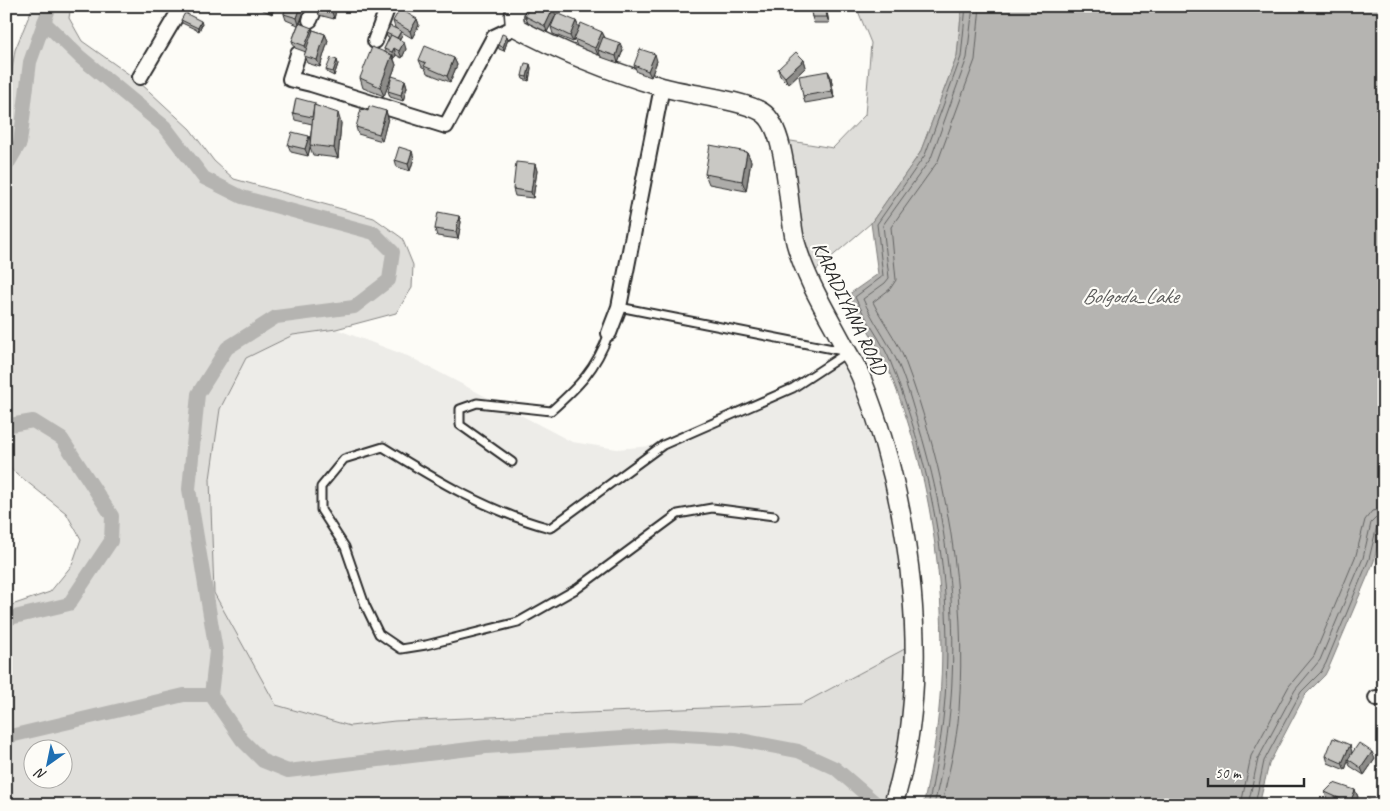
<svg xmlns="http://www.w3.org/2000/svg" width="1390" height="811" font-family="Caveat,sans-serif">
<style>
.built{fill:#edece8}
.green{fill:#dfdeda;stroke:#858482;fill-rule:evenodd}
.water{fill:#b5b4b1;stroke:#7e7d7b}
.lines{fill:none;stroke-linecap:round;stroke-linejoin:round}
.shore{stroke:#626261;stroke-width:1}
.canal{stroke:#b5b4b1;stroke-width:14}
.service-casing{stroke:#2b2b2b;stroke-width:11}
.minor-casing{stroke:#2b2b2b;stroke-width:18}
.tertiary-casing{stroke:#2b2b2b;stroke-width:21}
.service{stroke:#fdfcf7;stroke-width:7}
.minor{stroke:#fdfcf7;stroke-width:14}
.tertiary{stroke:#fdfcf7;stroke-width:18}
.wall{fill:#adaca9;stroke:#2b2b2b}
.shaded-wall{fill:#8d8c89;stroke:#2b2b2b}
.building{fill:#c9c8c4;stroke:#2b2b2b}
.labels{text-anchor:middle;stroke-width:4.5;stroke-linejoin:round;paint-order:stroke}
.street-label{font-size:20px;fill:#2b2b2b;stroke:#fdfcf7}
.water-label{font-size:21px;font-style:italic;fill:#5b5b5a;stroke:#fdfcf7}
</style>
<rect width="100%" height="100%" fill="#fdfcf7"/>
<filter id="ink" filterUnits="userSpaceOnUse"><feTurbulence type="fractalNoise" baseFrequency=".02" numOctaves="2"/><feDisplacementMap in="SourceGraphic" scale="10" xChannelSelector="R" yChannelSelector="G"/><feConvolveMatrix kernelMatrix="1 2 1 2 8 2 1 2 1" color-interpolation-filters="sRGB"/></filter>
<g filter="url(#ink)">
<path class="built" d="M336,329l74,28 162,85 45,7 46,-4 130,-57 55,-36 45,122 21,170 -112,60 -407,17 -45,5 -74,-21 -62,-112 -4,-114 10,-70 26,-51 47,-23z"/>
<g class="green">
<path d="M33,6h38l-2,12 13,23 55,39 53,49 24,32 20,18 140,39 28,20 11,27 -1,23 -16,25 -60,16 -43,6 -47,23 -26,51 -10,70 4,114 62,112 74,21 45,-5 407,-17 112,-60 -21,161h-887v-198l44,-15 22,-27 9,-26 -15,-26 -60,-48v-357l9,-58zM32,748h30v30h-30z"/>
<path d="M856,6h106l-5,50 -37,97 -49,70 -64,55 -28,-139 54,9 32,-33 6,-72z"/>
</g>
<path class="water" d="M962,6h422v511l-10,44 -44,104 -5,10 -20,20 -36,69 -10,41h-336c4,-14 6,-30 9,-45 23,-124 5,-280 -46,-396 -11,-24 -26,-47 -38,-69l30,-21 -7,-51 49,-70 37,-97z"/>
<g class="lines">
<g class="shore">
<path d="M928,805c4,-14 6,-30 9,-45 24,-131 3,-273 -46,-397 -9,-23 -26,-43 -36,-66l28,-21 -6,-52 48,-69 36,-98 5,-51"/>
<path d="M934,805c31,-124 22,-256 -15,-378 -7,-23 -13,-47 -23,-68 -10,-21 -24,-39 -33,-60l22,-16 4,-5 -6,-53 48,-67 36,-100 6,-52"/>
<path d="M942,805c6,-31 15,-63 17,-94 8,-120 -12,-240 -55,-353 -8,-20 -22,-37 -31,-56l17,-13 6,-9 -5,-53 47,-66 37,-101 5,-54"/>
<path d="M1241,805l10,-49 38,-70 25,-30 42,-101 9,-35 7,-9 12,-2"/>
<path d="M1248,805l10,-46 37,-69 25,-30 43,-102 8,-35 5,-5 8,-2"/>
<path d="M1255,805l9,-44 37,-69 20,-20 5,-9 43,-104 8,-33 7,-3"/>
</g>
<g class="canal">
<path d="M44,22l36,35 85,70 39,51 38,19 132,36 19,19 -4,28 -35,27 -78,10 -49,31 -29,46 -9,95 27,162 -5,44"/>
<path d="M6,167l14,-24 10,-81 20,-56"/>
<path d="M6,423l4,2 23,-4 29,18 50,77 -1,25 -42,63 -63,15"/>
<path d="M6,737l178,-42h27l31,45 21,21 25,10 198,-24 182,-12 67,4 63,12 37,17 43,37"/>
</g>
<defs>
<g id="service">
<path d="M619,307l229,45 -55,36 -130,57 -113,83c-61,-16 -114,-48 -167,-81l-39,12 -23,28v23l24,37 20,58 14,29 22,15 25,-4 92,-23 60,-34 100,-74 34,-6 62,8"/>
<path d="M512,462l-52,-37v-16l17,-6 74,8c28,-25 45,-42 58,-78"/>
</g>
<g id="minor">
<path d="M310,20l6,-14"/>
<path d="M375,41l13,-35"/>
<path d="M298,54l-8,25 21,5 135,42 48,-89 21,-10"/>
<path d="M140,77l42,-71"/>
<path d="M609,333l10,-26 43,-220"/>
<path d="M1376,698h8"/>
</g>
<path id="tertiary" d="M516,6l-2,9 1,12c46,25 97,45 147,60 24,7 81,13 100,25 27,17 25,101 34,132 10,35 29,66 46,98 6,12 14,23 19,35 50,124 74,298 32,428"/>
</defs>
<use href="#service" class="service-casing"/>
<use href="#minor" class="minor-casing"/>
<use href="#tertiary" class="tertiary-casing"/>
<use href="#service" class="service"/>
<use href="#minor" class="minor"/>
<use href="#tertiary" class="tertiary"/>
</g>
<g class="wall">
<path d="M254,6h21l-3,8z"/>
<path d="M286,6h20l-6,17 13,7 12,4 3,7 -8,26 -13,-4 -3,-7 2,-4 -11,-4 -3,-7 6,-16 -12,-5 -2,-6z"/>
<path d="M337,6l-3,13 -15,-4 -2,-6z"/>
<path d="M401,6h5l-1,4 -3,-1z"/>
<path d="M810,6h16l3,17h-15l-2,-6z"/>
<path d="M556,15l-9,17 -19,-9 -3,-7z"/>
<path d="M417,19l2,6 -7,13 -17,-10 -2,-7z"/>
<path d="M181,20l21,4 -3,7 -17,-8z"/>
<path d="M576,21l3,7 -6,14 -20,-8 -2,-7z"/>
<path d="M602,32l3,6 18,12 -5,13 -17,-6 -2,-5 -1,3 -21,-9 -3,-7z"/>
<path d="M386,33l16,2 -3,5 7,9 -4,9 -6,-3 -2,4 2,6 -12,31 -21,-8 -3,-10 26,-25 -2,-4 5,-11 -2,-1z"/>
<path d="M508,39l-4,12 -5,-2 -1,-4z"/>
<path d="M454,58l3,7 -7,17 -23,-9 -2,-5 -3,-1 -3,-7z"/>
<path d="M337,60l1,4 -4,12 -6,-3 -2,-3z"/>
<path d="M804,60l2,7 -18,17 -8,-8 -2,-7z"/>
<path d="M657,61l-6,16 -14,-5 -3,-7z"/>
<path d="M530,64l1,4 -2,13 -6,-2 -1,-3z"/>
<path d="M828,71l3,6 3,21 -29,5 -2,-7z"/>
<path d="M405,80l2,7 -4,14 -13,-4 -2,-6z"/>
<path d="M317,106l24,17 -3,35 -25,-3 -3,-8 -2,9 -17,-4 -3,-7 22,-5 2,-16 -17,-4 -2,-7z"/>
<path d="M368,111h18l2,7 -6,23 -24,-7 -2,-7z"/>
<path d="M747,152l4,9 -5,30 -37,-7 -4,-10z"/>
<path d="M414,158l-4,13 -13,-4 -2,-7z"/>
<path d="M535,164l2,7 -4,27 -18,-2 -2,-7z"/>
<path d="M459,216l2,6 -3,17 -21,-3 -2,-7z"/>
<path d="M1352,752l-1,2 24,5 -11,16 -14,-9 -2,-5 -3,9 -17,-7 -2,-7z"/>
<path d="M1355,790l3,7 -4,8h-14l-13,-6 -2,-7z"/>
</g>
<g class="shaded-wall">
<path d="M270,6h5l-3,8 -2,-7z"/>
<path d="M301,6h5l-7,19 -2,-7z"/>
<path d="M333,6h4l-3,13 -2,-7z"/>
<path d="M825,6h1v2l3,15 -2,-6z"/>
<path d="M553,9l3,6 -9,17 -2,-6z"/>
<path d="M417,19l2,6 -7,13 -2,-7z"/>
<path d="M201,21l1,3 -3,7 -1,-3z"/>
<path d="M576,21l3,7 -6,14 -3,-6z"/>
<path d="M312,28l2,6 -6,18 -3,-6z"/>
<path d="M401,31l1,4 -4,7 -1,-3z"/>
<path d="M602,32l3,6 -7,12 1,2 -1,3 -3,-7z"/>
<path d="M325,34l3,7 -8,26 -3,-7z"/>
<path d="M507,36l1,3 -4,12 -1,-4z"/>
<path d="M404,42l2,7 -4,9 -3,-7z"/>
<path d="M620,43l3,7 -5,13 -2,-7z"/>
<path d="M394,48l2,7 -2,4 -2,-7z"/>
<path d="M655,54l2,7 -6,16 -3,-6z"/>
<path d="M392,55l4,10 -12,31 -4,-9z"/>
<path d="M454,58l3,7 -7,17 -3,-6z"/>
<path d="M337,60l1,4 -4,12 -1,-4z"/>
<path d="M804,60l2,7 -18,17 -3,-7z"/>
<path d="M530,64l1,4 -2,13 -2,-4z"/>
<path d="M828,71l3,6 3,21 -2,-7z"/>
<path d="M405,80l2,7 -4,14 -2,-6z"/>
<path d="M386,111l2,7 -6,23 -3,-7z"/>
<path d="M338,113l3,10 -3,35 -4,-10z"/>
<path d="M309,136l2,7 -3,13 -3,-7z"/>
<path d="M412,151l2,7 -4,13 -2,-7z"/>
<path d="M747,152l4,9 -5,30 -4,-10z"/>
<path d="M535,164l2,7 -4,27 -2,-6z"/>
<path d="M459,216l2,6 -3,17 -2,-7z"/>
<path d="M1350,745l2,7 -3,8 -1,-1v2l-3,9 -3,-7z"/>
<path d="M1372,752l3,7 -11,16 -3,-7z"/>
<path d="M1355,790l3,7 -4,8h-4v-2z"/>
</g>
<g class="building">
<path d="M286,6h15l-4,12 -13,-4z"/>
<path d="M317,6h16l-1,6 -15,-3z"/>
<path d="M530,6h18l5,3 -8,17 -20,-10z"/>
<path d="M810,6h15l2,11h-15z"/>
<path d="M400,9l17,10 -7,12 -17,-10z"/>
<path d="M185,13l16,8 -3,7 -17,-8z"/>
<path d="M557,13l19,8 -6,15 -19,-9z"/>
<path d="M299,23l13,5 -7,18 -13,-5z"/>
<path d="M581,23l21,9 -7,16 -21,-9z"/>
<path d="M390,26l11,5 -4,7 -11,-5z"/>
<path d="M313,30l12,4 -8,26 -13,-4z"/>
<path d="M502,34l5,2 -4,11 -5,-2z"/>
<path d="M391,35l13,7 -5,9 -5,-3 -2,4 -8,-3z"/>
<path d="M603,37l17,6 -4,13 -18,-6z"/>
<path d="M425,46l29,12 -7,18 -23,-10 2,-3 -7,-3z"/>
<path d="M372,47l20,8 -12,32 -20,-9z"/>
<path d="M640,49l15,5 -7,17 -14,-6z"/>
<path d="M796,52l8,8 -19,17 -7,-8z"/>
<path d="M331,58l6,2 -4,12 -7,-2z"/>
<path d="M525,63l5,1 -3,13 -5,-1z"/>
<path d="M828,71l4,20 -29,5 -4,-20z"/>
<path d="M392,76l13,4 -4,15 -13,-4z"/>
<path d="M296,98l19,5v2h-1l-2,12 -19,-4z"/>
<path d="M314,105l24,8 -4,35 -24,-3z"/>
<path d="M369,106l17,5 -7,23 -23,-7 5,-18 7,2z"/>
<path d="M292,132l17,4 -4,13 -17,-4z"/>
<path d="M710,145l37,7 -5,29 -37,-7z"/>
<path d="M399,147l13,4 -4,13 -13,-4z"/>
<path d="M516,162l19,2 -4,28 -18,-3z"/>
<path d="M438,212l21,4 -3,16 -21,-3z"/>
<path d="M1333,738l17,7 -8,18 -16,-7z"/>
<path d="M1359,743l13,9 -11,16 -13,-9z"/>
<path d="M1334,783l21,7 -5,13 -25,-11z"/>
<path d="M1368,799l12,6h-15z"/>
</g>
</g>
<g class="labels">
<g class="street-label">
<text transform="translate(850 308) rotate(64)" y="7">KARADIYANA ROAD</text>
</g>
<g class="water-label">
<text x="1130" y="303">Bolgoda_Lake</text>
</g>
</g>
<rect width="1390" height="811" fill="none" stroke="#fdfcf7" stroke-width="25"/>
<rect x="12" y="12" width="1365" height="786" fill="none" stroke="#2b2b2b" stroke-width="2" filter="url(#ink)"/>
<g transform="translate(48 764) rotate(213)"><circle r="24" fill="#fdfcf7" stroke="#a9a8a5"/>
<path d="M0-4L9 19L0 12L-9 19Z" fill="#1f6fb2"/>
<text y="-8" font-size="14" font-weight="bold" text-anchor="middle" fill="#2b2b2b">N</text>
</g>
<path d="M1208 778v8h96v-8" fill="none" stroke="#2b2b2b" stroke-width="2.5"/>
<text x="1215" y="778" font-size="15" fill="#2b2b2b" stroke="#fdfcf7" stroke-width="4" paint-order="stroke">50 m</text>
</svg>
